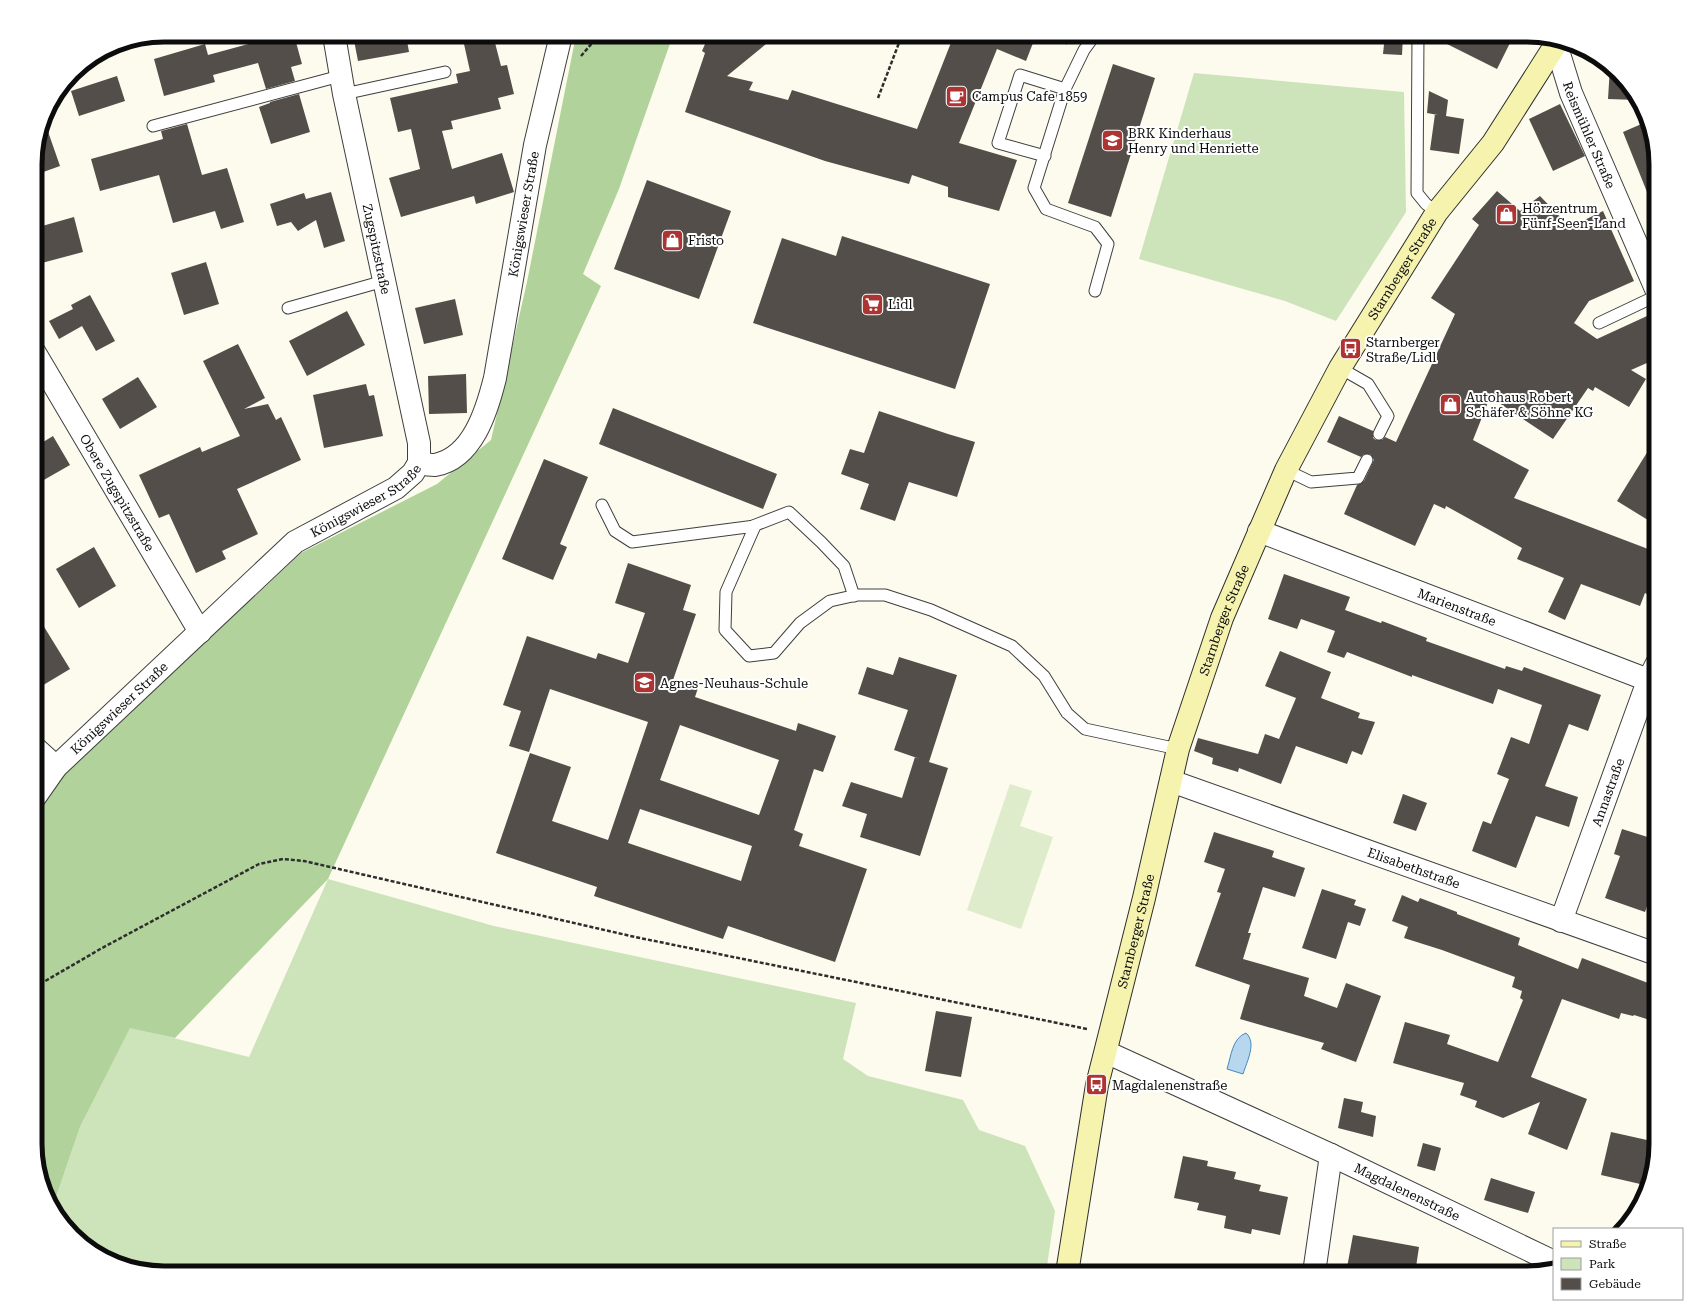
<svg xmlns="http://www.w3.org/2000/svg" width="1691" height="1308" font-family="'Roboto Serif',serif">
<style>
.green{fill:#cde4ba}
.forest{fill:#b1d39b}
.pitch{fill:#dfeccb}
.water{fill:#b7d7ef;stroke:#4687be}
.building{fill:#534e4a;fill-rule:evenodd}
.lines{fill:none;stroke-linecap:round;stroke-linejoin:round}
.lane-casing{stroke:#3f3f3f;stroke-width:13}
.street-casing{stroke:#3f3f3f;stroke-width:24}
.secondary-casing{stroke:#2e2e2e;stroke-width:24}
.path{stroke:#2e2e2e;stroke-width:2.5;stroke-dasharray:4 2;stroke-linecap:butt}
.lane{stroke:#fff;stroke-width:11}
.street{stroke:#fff;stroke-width:22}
.secondary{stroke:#f6f3af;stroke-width:22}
.labels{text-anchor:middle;stroke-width:4;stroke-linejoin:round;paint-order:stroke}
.poi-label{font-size:13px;fill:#0c0c0c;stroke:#fff;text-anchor:start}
.street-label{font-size:13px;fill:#0c0c0c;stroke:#fff}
.rim{fill:none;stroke:#0c0c0c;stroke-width:5}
</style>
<rect width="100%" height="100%" fill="#fdfbed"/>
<g class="green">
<path d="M1194,73l210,19 2,120 -70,109 -51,-20 -146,-42z"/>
<path d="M328,879l166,47 362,77 -13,56 25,17 95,24 16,30 46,16 30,65 -9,62h-882l-41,-7 -38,-20 -32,-40 27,-79 50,-100 119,30z"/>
</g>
<path class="forest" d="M576,35h97l-54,154 -36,85 18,12 -273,593 -153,159 -45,-10 -50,99 -27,79 -5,-5 -13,-49v-334l22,-37 244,-228 136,-69 54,-44 36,-158z"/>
<path class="pitch" d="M1010,784l22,7 -12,35 33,11 -32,92 -54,-19z"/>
<path class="water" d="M1246,1033c11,10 1,28 -3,41l-16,-5c4,-12 5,-31 19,-36z"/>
<g class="building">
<path d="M249,35h45l8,29 -11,3 4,14 -29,8 -8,-26 -45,12 2,7 -51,14 -10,-37 51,-15 3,11 44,-12z"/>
<path d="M353,35h53l3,17 -51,9z"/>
<path d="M462,35h31l8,31 6,-1 7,29 -16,4 3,11 -50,12 2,8 -11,2 10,38 50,-16 12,39 -38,12 -2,-8 -73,21 -12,-39 31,-9 -9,-40 -13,3 -8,-34 68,-15 -2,-9 14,-3z"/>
<path d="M709,35h68l-50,41 26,6 -4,8 39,10 4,-10 125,39 37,-94h58l21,8 -7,18 -29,-12 -38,94 58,17 -18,51 -51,-14v-10l-36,-12 -3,9 -84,-23 -140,-49 20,-59 -3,-2z"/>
<path d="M1385,35h18l-1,20 -19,-1z"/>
<path d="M1429,35h85l-17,34z"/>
<path d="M1113,64l42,14 -44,139 -43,-14z"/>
<path d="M1610,67l14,17 13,16 -29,-1z"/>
<path d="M117,76l8,25 -46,15 -8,-25z"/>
<path d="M1429,91l19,9 -2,16 18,3 -5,35 -29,-4 5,-36 3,1 -11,-2z"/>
<path d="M299,94l11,38 -39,12 -12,-37 11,-4v-1z"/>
<path d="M1560,104l25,52 -32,15 -24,-52z"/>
<path d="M44,120l16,46 -25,9v-19z"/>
<path d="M1646,122l10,42 -1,48 -32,-80z"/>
<path d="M187,124l15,51 25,-7 17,54 -23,7 -6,-18 -42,12 -14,-48 -59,16 -9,-32 72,-20 -2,-8z"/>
<path d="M647,180l84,31 -32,88 -85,-30z"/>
<path d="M1497,191l23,20 20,-15 30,31 33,-16 31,70 -45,20 -15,22 23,16 50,-23 9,22v21l-25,11 15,9 -17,28 -34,-20 -2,4 -5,-3 -35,51 -63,-42 -17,43 56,30 -15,28 142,54v24l-7,19 -4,-2 -5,13 -59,-22 -16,36 -17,-8 16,-34 -47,-19 5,-11 -76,-42 -1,3 -11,-5 -19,42 -71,-32 13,-29 7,-4 10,-21 -4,-6h-6l-3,3 -34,-15 12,-26 34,15v7l3,2h6l3,-3 11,5 59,-128 -24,-16 48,-73 -7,-6z"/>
<path d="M331,192l14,49 -21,7 -8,-28 -18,11 -7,-9 -14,4 -7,-22 34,-11 2,6z"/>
<path d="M74,217l9,35 -45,12 -3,-11v-25z"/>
<path d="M842,236l148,48 -35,105 -202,-66 29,-85 54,18z"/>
<path d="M206,262l13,42 -35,11 -13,-42z"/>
<path d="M90,295l25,46 -19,10 -14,-25 -23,13 -10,-18 24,-12 -2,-4z"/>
<path d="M455,299l8,36 -39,9 -9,-36z"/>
<path d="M347,311l18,34 -58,31 -18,-35z"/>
<path d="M238,344l27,54 -21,11 24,-5 8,16 5,-3 20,43 -64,29 21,45 -36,17 4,8 -30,14 -27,-59 -10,4 -20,-43 61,-28 2,5 38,-16 -37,-75z"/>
<path d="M466,374l1,39 -38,1 -1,-38z"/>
<path d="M138,377l19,30 -37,22 -18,-30z"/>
<path d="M366,384l3,12 5,-1 9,41 -59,12 -11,-53z"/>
<path d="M613,408l164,66 -14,35 -164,-65z"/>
<path d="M879,411l69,23 27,8 -18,55 -48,-15 -14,39 -35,-12 9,-25 -28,-10 9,-25 14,4z"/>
<path d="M53,436l17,29 -35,20v-38z"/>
<path d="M1656,438v87l-39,-24z"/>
<path d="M544,459l44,18 -28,67 7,3 -14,33 -51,-21z"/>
<path d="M94,547l22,39 -37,22 -23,-39z"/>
<path d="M628,563l63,22 -8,25 13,4 -23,66 25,8 -3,9 101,34 2,-8 38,13 -13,36 -9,-3 -20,61 9,4 -4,12 68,23 -32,93 -107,-36 -5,13 -129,-43 3,-9 -101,-34 34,-100 41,14 -19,54 56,19 40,-118 -98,-33 -21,63 -20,-6 12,-35 -18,-6 24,-69 69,23 2,-6 30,10 17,-50 -30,-10zM680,725l99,35 -20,55 -99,-35zM640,809l112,37 -11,35 -113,-38z"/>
<path d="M1284,574l66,23 -5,13 36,13 1,-2 45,17 -1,3 79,28 1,-3 16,5 2,-4 77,28 -13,36 -19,-7 -24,62 33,11 -9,30 -33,-11 -20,52 -44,-17 11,-30 8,3 18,-45 -12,-5 14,-37 18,7 13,-39 -44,-16 -5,15 -81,-29v2l-65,-25 -3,6 -17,-6 8,-21 -34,-12 -4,10 -29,-10z"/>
<path d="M35,612l35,57 -35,21z"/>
<path d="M1280,651l51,21 -10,26 39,15 -2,5 17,4 -13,33 -10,-4 -5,13 -51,-18 -15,38 -42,-16 -1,4 -26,-8 1,-6 -19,-7 4,-13 60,16 7,-20 14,5 17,-41 -31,-12z"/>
<path d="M899,657l58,18 -28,87 19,6 -28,88 -60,-19 7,-23 -25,-8 9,-24 51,16 13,-41 5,2 -26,-9 14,-40 -50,-16 9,-27 26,8z"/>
<path d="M1403,794l24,9 -11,28 -23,-8z"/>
<path d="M1622,829l32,10 -5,14 7,2v25l-11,32 -40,-14 15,-42 -6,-2z"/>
<path d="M1214,832l60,19 -2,6 33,11 -10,29 -32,-10 -15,46h3l-8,26 66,19 -5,18 33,12 9,-25 35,13 -25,66 -35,-13 3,-6 -84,-24 10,-34 -55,-19 26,-73 -4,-1 8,-23 -21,-7z"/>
<path d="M1322,889l34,11 -2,5 12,4 -6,17 -12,-4 -12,37 -34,-11z"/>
<path d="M1402,895l16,7 2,-4 37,14v2l63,24 -2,7 60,24 4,-11 74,28v36l-22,-7 -1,1 -12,-3 -2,6 -57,-20 -31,78 56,22 -20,51 -39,-16 12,-32 -37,16 -28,-11 2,-6 -17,-6 4,-12 -71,-20 12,-41 45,13 -3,9 51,18 25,-62 -3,-2 2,-7 -10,-4 3,-10 -73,-27 -38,-12 4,-11 -16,-6z"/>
<path d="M936,1011l36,6 -11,60 -36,-6z"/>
<path d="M1344,1098l19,4 -2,10 15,4 -3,21 -35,-9z"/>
<path d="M1611,1132l45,10 -7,44 -48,-11z"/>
<path d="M1423,1143l18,5 -6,23 -18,-5z"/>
<path d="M1183,1156l25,5 -1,5 29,6 -2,7 27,6 -2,6 29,6 -8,38 -28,-6 -1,5 -27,-6 2,-12 -29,-6 2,-7 -25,-5z"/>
<path d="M1491,1178l44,14 -7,21 -44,-13z"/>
<path d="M1353,1235l66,12 -3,20 -14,-3 -2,9h-54z"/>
</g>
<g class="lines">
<defs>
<g id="lane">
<path d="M1418,35l-1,158 9,11 11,8"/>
<path d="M344,94l101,-22"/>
<path d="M153,126l187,-50"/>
<path d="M1045,156l-47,-13 22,-68 45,14"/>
<path d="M1095,291l13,-47 -13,-17 -49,-18 -12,-21 31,-99 19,-39 11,-15"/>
<path d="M288,308l96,-27"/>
<path d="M1599,323l57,-27"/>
<path d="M1340,368l28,16 20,32 -9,18"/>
<path d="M1286,470l25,12 47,-4 9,-18"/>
<path d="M602,505l13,26 17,11 123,-16 -29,66 -1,38 24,26 25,-3 26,-30 30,-22 27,-6h28l46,15 81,36 32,30 23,37 18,16 93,20"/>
<path d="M753,526l36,-14 32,30 23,24 10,30"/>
</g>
<g id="street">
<path id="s1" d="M1556,44l15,49 85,196"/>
<path id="s2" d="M35,353l165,279"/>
<path id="s3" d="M419,463c5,1 11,2 16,2 38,-7 52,-55 60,-87l40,-233 26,-110"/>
<path id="s4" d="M1259,531l397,152"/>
<path d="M35,748l21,19"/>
<path id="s5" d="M1171,781l485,173"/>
<path id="s6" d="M35,797l21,-30 239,-225 101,-54 17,-15 6,-10v-20l-75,-349 -10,-59"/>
<path id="s7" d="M1561,921l87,-240 8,-16"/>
<path id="s8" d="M1106,1052l225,103 223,107"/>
<path d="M1314,1273l17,-118"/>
</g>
<g id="secondary">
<path id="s9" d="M1067,1273l30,-188 47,-187 34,-149 44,-131 64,-148 54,-102 97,-156 56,-69 63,-99 1,-4"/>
</g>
</defs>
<use href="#lane" class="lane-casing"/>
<use href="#street" class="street-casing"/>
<use href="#secondary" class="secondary-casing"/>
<g class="path">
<path d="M1047,35l22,9"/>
<path d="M581,56l18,-21"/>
<path d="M878,98l24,-63"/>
<path d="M35,987l67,-39 157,-84 24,-5 21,2 331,76 452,92"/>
</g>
<use href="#lane" class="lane"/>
<use href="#street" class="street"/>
<use href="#secondary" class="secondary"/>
</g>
<defs>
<symbol id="cafe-square" viewBox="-11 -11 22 22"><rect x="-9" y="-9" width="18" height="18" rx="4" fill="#ad3433" stroke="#fff"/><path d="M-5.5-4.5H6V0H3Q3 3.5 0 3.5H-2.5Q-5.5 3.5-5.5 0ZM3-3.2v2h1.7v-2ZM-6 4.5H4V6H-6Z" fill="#fff"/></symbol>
<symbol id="school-square" viewBox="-11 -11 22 22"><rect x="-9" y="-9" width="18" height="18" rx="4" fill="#ad3433" stroke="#fff"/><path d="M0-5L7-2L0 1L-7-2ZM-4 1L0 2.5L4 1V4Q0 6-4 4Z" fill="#fff"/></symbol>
<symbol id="shop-square" viewBox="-11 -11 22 22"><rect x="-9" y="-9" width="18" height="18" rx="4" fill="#ad3433" stroke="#fff"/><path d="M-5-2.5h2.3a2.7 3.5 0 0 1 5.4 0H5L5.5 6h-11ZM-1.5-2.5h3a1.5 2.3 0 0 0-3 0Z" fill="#fff"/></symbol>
<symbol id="supermarket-square" viewBox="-11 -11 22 22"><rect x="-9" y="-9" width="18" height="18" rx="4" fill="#ad3433" stroke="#fff"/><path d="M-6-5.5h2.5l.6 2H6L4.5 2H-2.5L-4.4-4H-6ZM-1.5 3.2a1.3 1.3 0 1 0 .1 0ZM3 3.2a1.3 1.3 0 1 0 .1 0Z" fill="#fff"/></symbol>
<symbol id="bus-square" viewBox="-11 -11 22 22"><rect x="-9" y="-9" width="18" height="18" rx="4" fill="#ad3433" stroke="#fff"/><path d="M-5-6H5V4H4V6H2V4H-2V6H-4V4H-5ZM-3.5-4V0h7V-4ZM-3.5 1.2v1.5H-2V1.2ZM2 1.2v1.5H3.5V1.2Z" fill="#fff"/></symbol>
</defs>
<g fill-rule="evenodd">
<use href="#cafe-square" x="944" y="84" width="25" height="25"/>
<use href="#school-square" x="1100" y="128" width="25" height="25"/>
<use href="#shop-square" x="1494" y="202" width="25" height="25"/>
<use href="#shop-square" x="660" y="228" width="25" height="25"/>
<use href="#supermarket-square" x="860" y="292" width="25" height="25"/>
<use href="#bus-square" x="1338" y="336" width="25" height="25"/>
<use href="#shop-square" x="1438" y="392" width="25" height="25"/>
<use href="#school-square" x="632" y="670" width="25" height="25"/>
<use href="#bus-square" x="1084" y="1072" width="25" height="25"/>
</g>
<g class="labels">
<g class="poi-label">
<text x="972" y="101">Campus Cafe 1859</text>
<text x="1128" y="138">BRK Kinderhaus<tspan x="1128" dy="15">Henry und Henriette</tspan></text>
<text x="1522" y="213">Hörzentrum<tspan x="1522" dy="15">Fünf-Seen-Land</tspan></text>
<text x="688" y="245">Fristo</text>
<text x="888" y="309">Lidl</text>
<text x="1366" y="347">Starnberger<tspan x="1366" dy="15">Straße/Lidl</tspan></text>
<text x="1466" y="402">Autohaus Robert<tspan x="1466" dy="15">Schäfer &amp; Söhne KG</tspan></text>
<text x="660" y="688">Agnes-Neuhaus-Schule</text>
<text x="1112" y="1090">Magdalenenstraße</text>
</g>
<g class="street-label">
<text dy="5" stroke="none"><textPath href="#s1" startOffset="97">Reismühler Straße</textPath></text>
<text dy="5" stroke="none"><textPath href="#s3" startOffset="294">Königswieser Straße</textPath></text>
<text transform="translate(377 249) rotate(78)" y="5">Zugspitzstraße</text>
<text dy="5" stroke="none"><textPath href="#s9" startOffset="1068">Starnberger Straße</textPath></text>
<text dy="5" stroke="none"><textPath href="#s2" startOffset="162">Obere Zugspitzstraße</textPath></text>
<text dy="5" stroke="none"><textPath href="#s6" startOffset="447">Königswieser Straße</textPath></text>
<text dy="5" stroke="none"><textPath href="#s4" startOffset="212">Marienstraße</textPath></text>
<text dy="5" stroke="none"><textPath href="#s9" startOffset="673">Starnberger Straße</textPath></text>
<text dy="5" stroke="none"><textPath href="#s6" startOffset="123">Königswieser Straße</textPath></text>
<text dy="5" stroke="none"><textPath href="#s7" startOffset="137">Annastraße</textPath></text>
<text dy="5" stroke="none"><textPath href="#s5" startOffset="258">Elisabethstraße</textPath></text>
<text dy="5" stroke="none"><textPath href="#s9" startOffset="349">Starnberger Straße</textPath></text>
<text dy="5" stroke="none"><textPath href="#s8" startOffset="332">Magdalenenstraße</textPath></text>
</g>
</g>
<path d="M0 0H1691V1308H0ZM164 42H1527A122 122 0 0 1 1649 164V1144A122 122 0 0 1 1527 1266H164A122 122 0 0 1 42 1144V164A122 122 0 0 1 164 42Z" fill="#fff" fill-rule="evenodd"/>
<path class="rim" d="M164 42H1527A122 122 0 0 1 1649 164V1144A122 122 0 0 1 1527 1266H164A122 122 0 0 1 42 1144V164A122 122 0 0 1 164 42Z"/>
<rect x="1553" y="1228" width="130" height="72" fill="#ffffff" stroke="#9e9e9e"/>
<rect x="1561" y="1241" width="20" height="6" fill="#f6f3af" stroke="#9e9e9e"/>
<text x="1589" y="1248" font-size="12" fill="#0c0c0c">Straße</text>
<rect x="1561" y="1258" width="20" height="12" fill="#cde4ba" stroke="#9e9e9e"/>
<text x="1589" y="1268" font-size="12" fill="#0c0c0c">Park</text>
<rect x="1561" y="1278" width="20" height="12" fill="#534e4a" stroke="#9e9e9e"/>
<text x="1589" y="1288" font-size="12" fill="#0c0c0c">Gebäude</text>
</svg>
